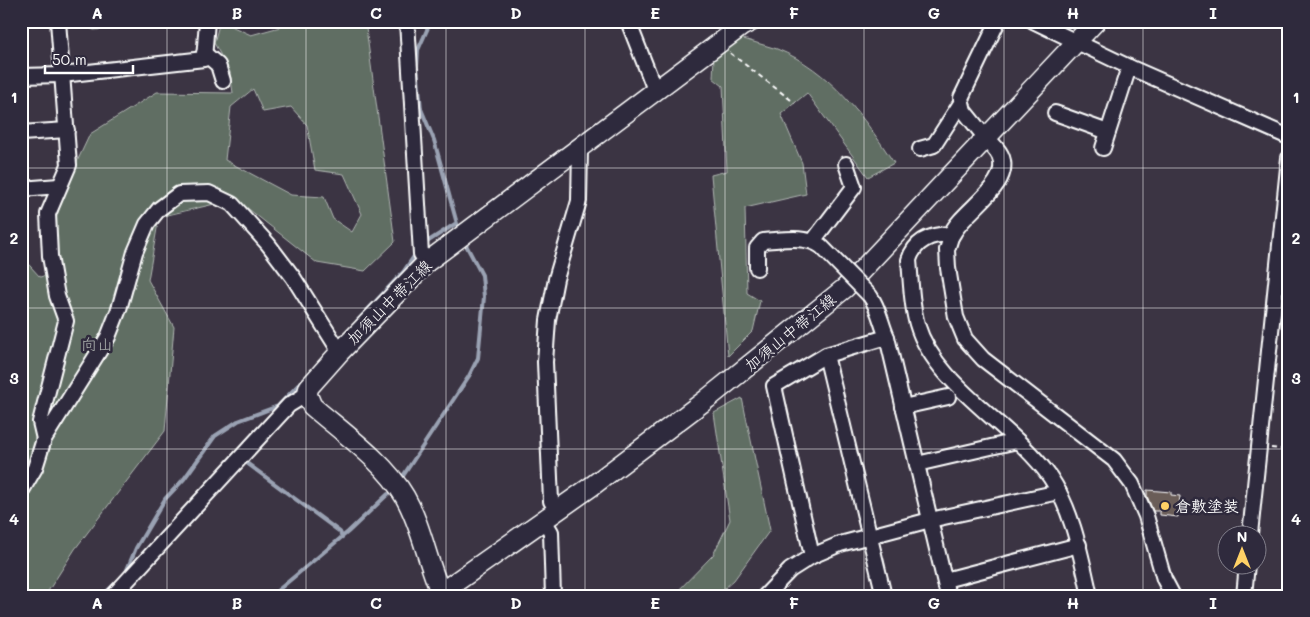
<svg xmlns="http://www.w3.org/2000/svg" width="1310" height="617" font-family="Mali,'Klee One',sans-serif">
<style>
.green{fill:#606e64;stroke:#b0b6b2;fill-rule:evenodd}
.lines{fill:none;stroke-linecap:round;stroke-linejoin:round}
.stream{stroke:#9aa2b3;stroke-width:4}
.building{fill:#6b5d59;stroke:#fff}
.minor-casing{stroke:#fff;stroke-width:18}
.tertiary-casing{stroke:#fff;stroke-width:20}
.secondary-casing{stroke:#fff;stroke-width:22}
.path{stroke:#fff;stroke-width:2;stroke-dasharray:5 4;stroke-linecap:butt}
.minor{stroke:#2f2a3d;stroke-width:14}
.tertiary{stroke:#2f2a3d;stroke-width:16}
.secondary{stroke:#2f2a3d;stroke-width:19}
.minor-bridge-casing{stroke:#fff;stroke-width:18;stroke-linecap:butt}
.minor-bridge{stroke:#2f2a3d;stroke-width:14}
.grid{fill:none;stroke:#fff;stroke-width:1;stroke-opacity:0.55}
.poi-dot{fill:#ffd166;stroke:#2f2a3d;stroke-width:2}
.labels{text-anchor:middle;stroke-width:5;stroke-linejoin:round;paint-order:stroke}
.street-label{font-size:16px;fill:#fff;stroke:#2f2a3d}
.park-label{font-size:16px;fill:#b0b6b2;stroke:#2f2a3d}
.poi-label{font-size:16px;font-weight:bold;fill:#fff;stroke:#2f2a3d;text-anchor:start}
.neatline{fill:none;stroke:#fff;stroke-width:2}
.grid-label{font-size:16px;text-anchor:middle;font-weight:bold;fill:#fff}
</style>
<rect width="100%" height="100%" fill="#3b3443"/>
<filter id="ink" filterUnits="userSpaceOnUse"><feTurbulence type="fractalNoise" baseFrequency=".02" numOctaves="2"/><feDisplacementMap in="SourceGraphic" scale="10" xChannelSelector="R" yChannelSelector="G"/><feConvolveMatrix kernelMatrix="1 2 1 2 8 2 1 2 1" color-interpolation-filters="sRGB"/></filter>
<g filter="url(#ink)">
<g class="green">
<path d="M72,21h122l-100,9z"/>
<path d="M220,21l31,14 29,-8 -1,-6h86l30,221 -30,29 -48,-8 -81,-64 -77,18 -11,63 26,47 -9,104 -90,118 -30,47h-24v-340l19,21 20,-6 -6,-45 12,-41 24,-51 67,-42 76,1 -3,-21 -16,-29zM253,89l10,23 28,-5 16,18 8,45 29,4 18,40 -10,18 -19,-13 -9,-22 -33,-2 -66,-35 6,-53z"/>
<path d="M740,38c12,4 25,7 37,11 53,21 87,68 117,114l-26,14 -61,-84 -26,21 21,49 4,31 -61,14 2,85 13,8 -7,30 -25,25 -17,-181 16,-4 -4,-85 -10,-8 1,-22z"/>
<path d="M742,398l28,132 -36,50 -18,16h-43l40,-41 17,-35 -16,-107z"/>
</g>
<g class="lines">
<g class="stream">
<path d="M431,21l-13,29 -1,17 4,42 13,31 25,91"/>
<path d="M1019,21l29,15"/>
<path d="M1204,107l85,38"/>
<path d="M427,242l28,-18"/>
<path d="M357,321l47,-50 11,-16"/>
<path d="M248,464l92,68 2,5"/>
<path d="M403,476l66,-100 9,-18 6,-61 -2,-22 -16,-30"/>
<path d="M126,572l10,-24 29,-49 19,-20 31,-43 23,-15 40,-15 27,-28"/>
<path d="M102,596l16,-15"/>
<path d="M271,596l77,-64 40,-38"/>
</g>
</g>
<path class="building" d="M1147,490l24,2v3l9,1 -2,21 -18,-2v-4h-7l-6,-15z"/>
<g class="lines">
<defs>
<g id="minor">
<path d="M407,21l14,233 6,8"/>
<path d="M628,21l27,69"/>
<path d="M1033,21l96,46 160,70"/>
<path d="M204,53l14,12 5,16"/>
<path d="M21,76l41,-1 142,-16 3,-38"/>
<path d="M1055,113l53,19"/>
<path d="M21,133l46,-3"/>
<path d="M985,137l-21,-26 -3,-13 37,-77"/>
<path d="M1103,148l26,-81"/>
<path d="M920,149l14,-4 27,-42"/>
<path d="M21,189l38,-3"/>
<path d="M813,241l41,-54 -8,-23"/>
<path d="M757,268v-20l6,-7c20,-1 41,-6 58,5"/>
<path d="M870,296c9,12 11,28 17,41"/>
<path d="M826,355l58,241"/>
<path d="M903,407l45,-10"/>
<path d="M44,439l-4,-17 26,-101 -9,-25 -7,-40 -2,-42 21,-49 -11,-144"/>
<path d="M917,464l100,-23"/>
<path d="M21,492l14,-24 9,-29 64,-102 11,-28 16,-57 12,-28 12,-15 20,-15 30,-1 23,11 36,40 25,33 47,75"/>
<path d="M557,510l-6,-9 -6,-139 3,-42 8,-41 23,-78 1,-53"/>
<path d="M544,520l7,12 2,64"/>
<path d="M1250,534l39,-376"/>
<path d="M812,556l-38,-170 52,-31 61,-18 61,259"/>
<path d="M945,580l134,-35"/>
<path d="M113,596l176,-191 18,-11"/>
<path d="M765,596l25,-26 22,-14 28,-12 90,-24 129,-28"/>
<path d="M1090,596c-9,-40 -17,-85 -40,-119 -36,-52 -115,-91 -133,-153 -6,-20 -6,-43 -8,-64 6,-20 22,-26 43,-26l-5,16 1,18 8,49 9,22 18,20 131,101 18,24 14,32 18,63 9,17"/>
<path d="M1244,596l3,-32"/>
</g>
<path id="tertiary" d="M952,234c11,-24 62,-50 48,-79 -3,-6 -10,-13 -15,-18"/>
<g id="secondary">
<path d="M441,593c-14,-31 -19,-66 -36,-96 -20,-35 -63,-65 -93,-91l-5,-12 2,-7 31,-35 87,-90 315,-236 10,-5"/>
<path d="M436,596l156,-110 115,-87 138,-111 251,-267"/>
</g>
</defs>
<use href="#minor" class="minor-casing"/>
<use href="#tertiary" class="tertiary-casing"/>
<use href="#secondary" class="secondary-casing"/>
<g class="path">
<path d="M730,53l65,50"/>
<path d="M1271,448l18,2"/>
</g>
<use href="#minor" class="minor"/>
<use href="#tertiary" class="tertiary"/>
<use href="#secondary" class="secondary"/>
<defs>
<path id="minor-bridge" d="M822,247l48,49"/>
</defs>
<use href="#minor-bridge" class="minor-bridge-casing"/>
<use href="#minor-bridge" class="minor-bridge"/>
</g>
</g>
<path class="grid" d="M167,21v575M306,21v575M446,21v575M585,21v575M725,21v575M864,21v575M1004,21v575M1143,21v575M21,168h1268M21,308h1268M21,449h1268"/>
<circle class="poi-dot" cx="1165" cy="506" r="5"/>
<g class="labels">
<g class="street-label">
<text transform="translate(389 302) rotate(-45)" y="6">加須山中帯江線</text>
<text transform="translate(790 332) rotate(-39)" y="6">加須山中帯江線</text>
</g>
<g class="park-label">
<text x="97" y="350">向山</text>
</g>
<g class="poi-label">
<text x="1175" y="512">倉敷塗装</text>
</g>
</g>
<rect width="1310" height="617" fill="none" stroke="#2f2a3d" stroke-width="55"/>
<g transform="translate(1242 550)"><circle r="24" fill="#2f2a3d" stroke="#827f8b"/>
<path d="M0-4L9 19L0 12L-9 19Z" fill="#ffd166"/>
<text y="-8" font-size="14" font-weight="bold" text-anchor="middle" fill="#ffffff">N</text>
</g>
<path d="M45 65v8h88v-8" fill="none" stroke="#ffffff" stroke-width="2.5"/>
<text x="52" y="65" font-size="15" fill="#ffffff" stroke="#2f2a3d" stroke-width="4" paint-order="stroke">50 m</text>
<rect x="28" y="28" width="1254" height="562" class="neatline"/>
<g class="grid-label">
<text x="97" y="19">A</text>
<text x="237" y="19">B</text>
<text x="376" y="19">C</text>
<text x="516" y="19">D</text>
<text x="655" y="19">E</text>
<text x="794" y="19">F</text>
<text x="934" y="19">G</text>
<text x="1073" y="19">H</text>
<text x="1213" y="19">I</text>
<text x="14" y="103">1</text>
<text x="1296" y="103">1</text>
<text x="14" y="244">2</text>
<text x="1296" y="244">2</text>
<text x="14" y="384">3</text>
<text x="1296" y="384">3</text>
<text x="14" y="525">4</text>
<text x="1296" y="525">4</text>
<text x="97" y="609">A</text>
<text x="237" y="609">B</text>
<text x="376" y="609">C</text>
<text x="516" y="609">D</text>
<text x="655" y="609">E</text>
<text x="794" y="609">F</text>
<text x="934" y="609">G</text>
<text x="1073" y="609">H</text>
<text x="1213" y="609">I</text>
</g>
</svg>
